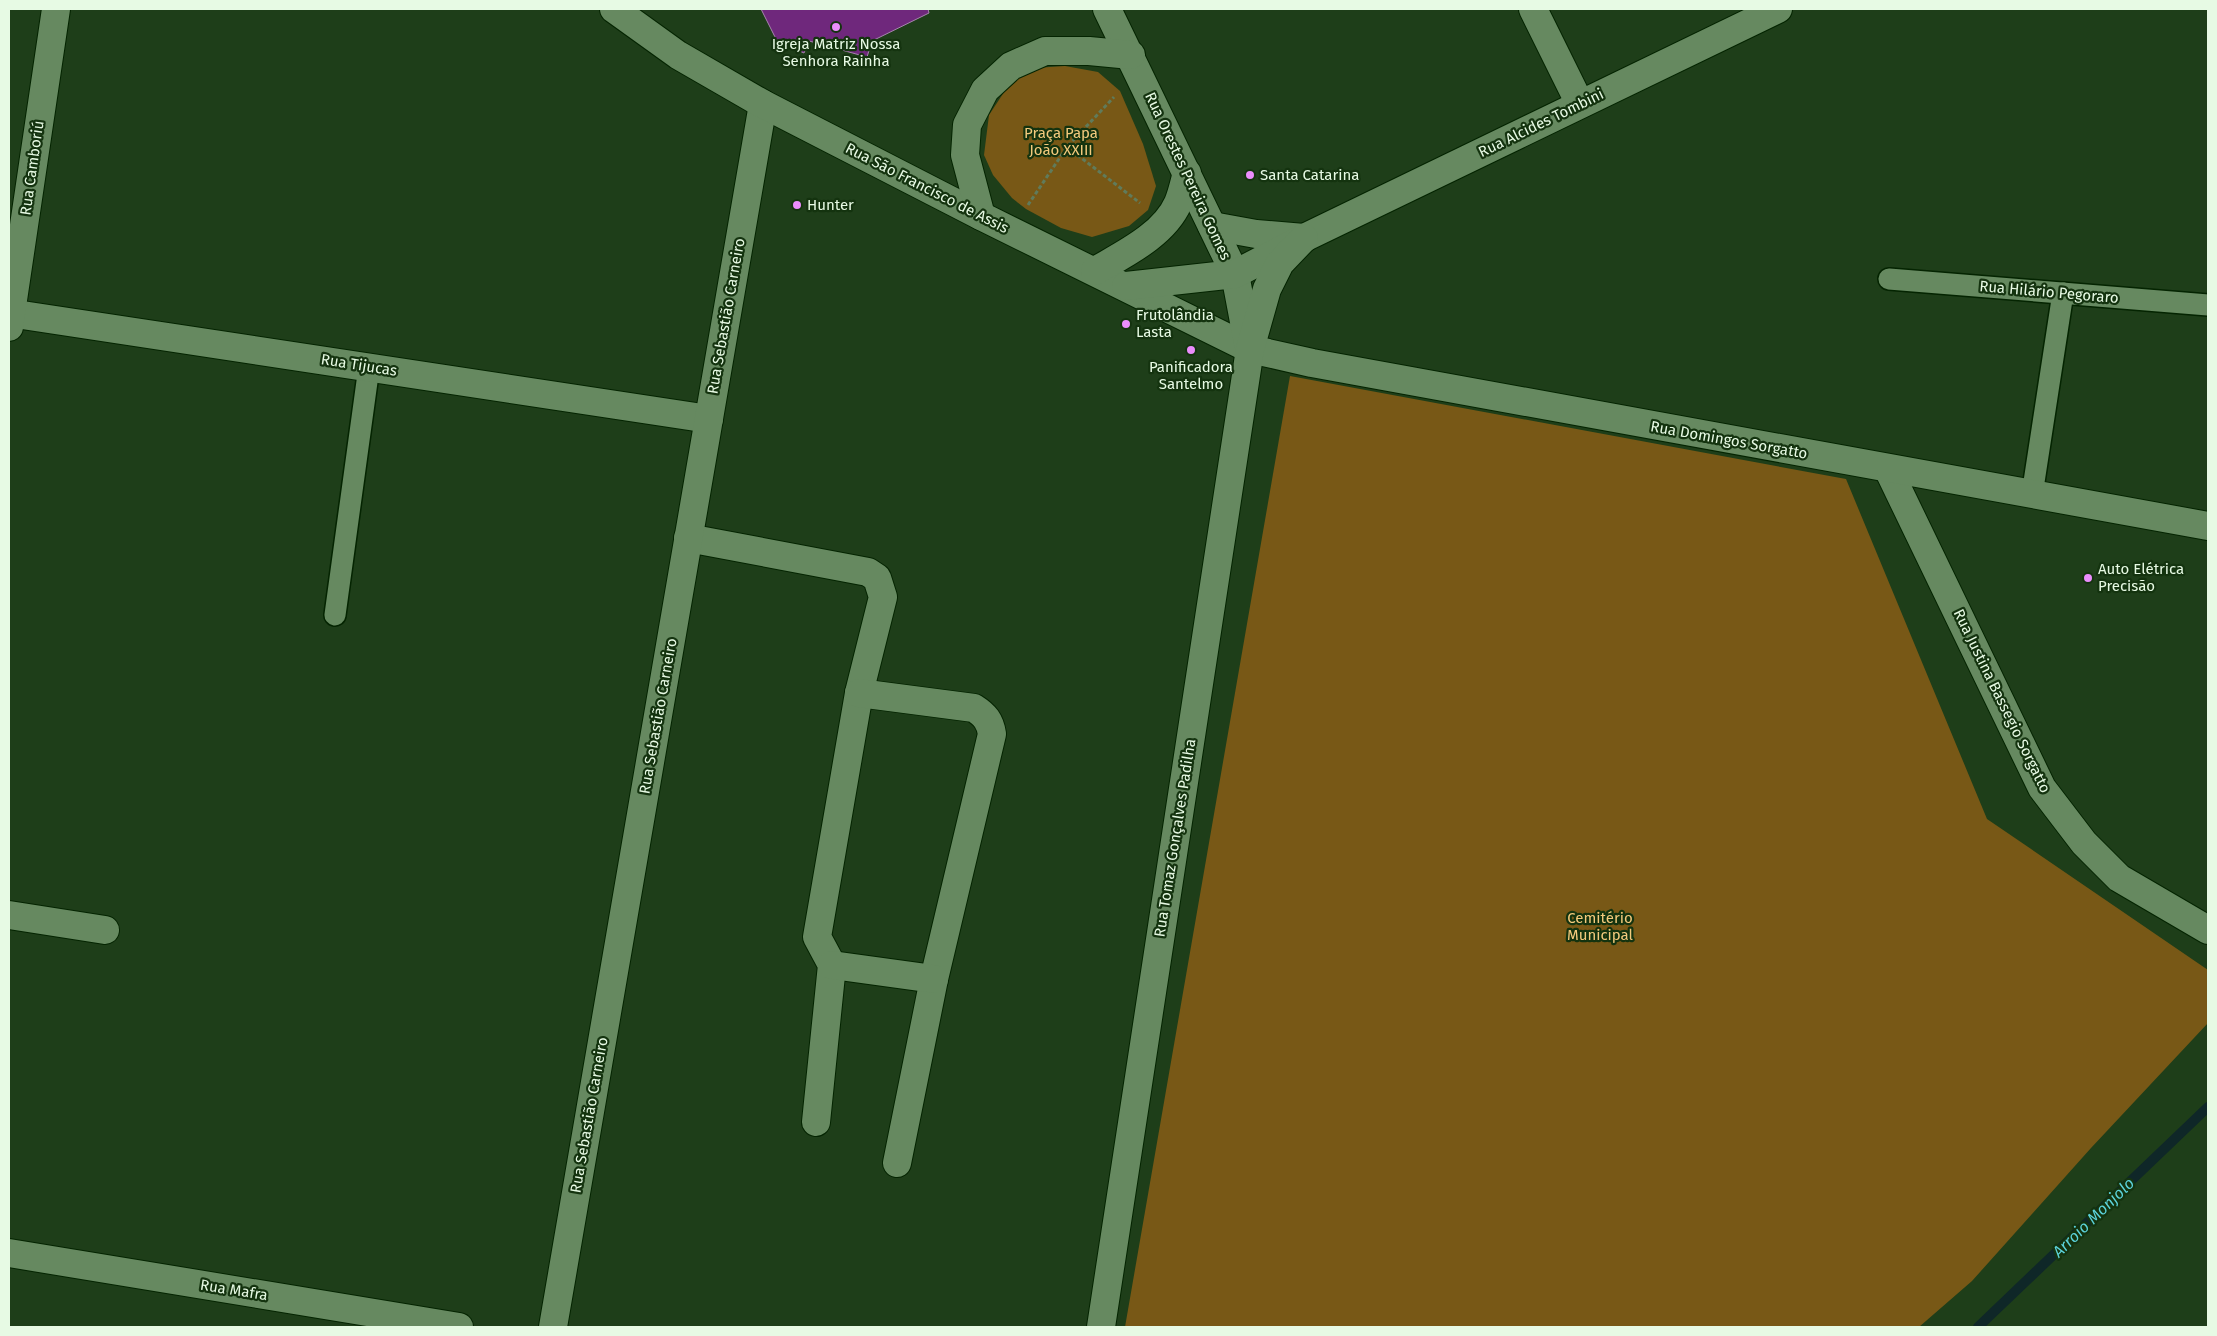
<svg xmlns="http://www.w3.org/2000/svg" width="2217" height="1336" font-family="'Fira Sans',sans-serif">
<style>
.green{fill:#785816}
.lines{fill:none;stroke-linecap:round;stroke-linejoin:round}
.stream{stroke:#0f2728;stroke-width:10}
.building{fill:#6f287c;stroke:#a785ae}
.lane-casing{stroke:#042401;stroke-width:24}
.street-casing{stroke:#042401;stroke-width:30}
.secondary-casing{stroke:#042401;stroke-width:30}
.path{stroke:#607b5b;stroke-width:3;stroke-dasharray:4 2.5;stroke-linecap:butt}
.lane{stroke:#668960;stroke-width:21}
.street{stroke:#668960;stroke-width:28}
.secondary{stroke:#668960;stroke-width:28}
.poi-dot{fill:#eb8dfc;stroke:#14330f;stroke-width:2}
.labels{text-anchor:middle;stroke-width:4.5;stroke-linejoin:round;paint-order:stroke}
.poi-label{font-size:15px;fill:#e7fae4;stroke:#14330f;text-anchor:start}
.street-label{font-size:15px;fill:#e7fae4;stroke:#14330f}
.park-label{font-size:15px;fill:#f4ca7d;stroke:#14330f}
.water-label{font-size:16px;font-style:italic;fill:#5cd3db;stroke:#14330f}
</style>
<rect width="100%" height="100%" fill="#1e3e19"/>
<g class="green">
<path d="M1065,66l33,6 22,19 23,53 13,42 -8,24 -19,16 -37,11 -31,-9 -35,-19 -14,-11 -19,-23 -9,-20 5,-40 21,-32 25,-15z"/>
<path d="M1290,376l556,103 141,340 221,151v53l-117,125 -119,133 -53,46h-794z"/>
</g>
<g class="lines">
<path class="stream" d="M1978,1327l230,-220"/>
</g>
<path class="building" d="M761,9h167l1,4 -57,28 -5,16 -58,-16 -5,12 -27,-12z"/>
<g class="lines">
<defs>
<g id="lane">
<path d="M1889,279l319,26"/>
<path d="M2032,495l31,-202"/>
<path d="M335,615l34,-248"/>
</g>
<g id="street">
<path d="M1533,9l47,95"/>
<path d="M9,313l700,106"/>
<path d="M9,327l47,-318"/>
<path d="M1888,469l154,319 42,55 35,35 89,52"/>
<path d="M688,538l180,34 9,6 6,19 -24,96 -42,244 15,28 -16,157"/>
<path d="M859,693l115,15c11,7 16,13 18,26l-58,245 -37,184"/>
<path d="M9,915l96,15"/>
<path d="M832,965l102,14"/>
<path d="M9,1253l450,74"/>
<path d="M553,1327l210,-1223"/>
</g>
<g id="secondary">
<path d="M614,9l64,46 85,49 218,112 269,133 62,14 896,163"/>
<path d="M1107,9l128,265 13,69"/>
<path d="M981,216l-16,-61 2,-30 18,-35 26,-24 34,-15h44l42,4"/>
<path d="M1212,226l44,8 48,4"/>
<path d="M1095,271c29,-17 69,-36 83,-68 4,-9 6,-20 9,-30"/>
<path d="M1126,286l109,-12 69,-36 474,-229"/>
<path d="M1101,1327l149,-978 17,-60 13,-26 24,-25"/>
</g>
</defs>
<use href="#lane" class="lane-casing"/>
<use href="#street" class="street-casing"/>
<use href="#secondary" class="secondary-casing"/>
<g class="path">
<path d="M1067,147l73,56"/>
<path d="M1028,205l39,-58 47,-50"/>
</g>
<use href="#lane" class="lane"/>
<use href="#street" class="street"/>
<use href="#secondary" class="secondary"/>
</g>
<g class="poi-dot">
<circle cx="836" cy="27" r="5"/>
<circle cx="1250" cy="175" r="5"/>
<circle cx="797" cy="205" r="5"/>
<circle cx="1126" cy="324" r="5"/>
<circle cx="1191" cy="350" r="5"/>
<circle cx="2088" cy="578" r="5"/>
</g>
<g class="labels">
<g class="poi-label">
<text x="836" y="49" text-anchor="middle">Igreja Matriz Nossa<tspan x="836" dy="17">Senhora Rainha</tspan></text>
<text x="1260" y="180">Santa Catarina</text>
<text x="807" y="210">Hunter</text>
<text x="1136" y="320">Frutolândia<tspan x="1136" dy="17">Lasta</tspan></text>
<text x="1191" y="372" text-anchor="middle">Panificadora<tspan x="1191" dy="17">Santelmo</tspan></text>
<text x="2098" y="574">Auto Elétrica<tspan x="2098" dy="17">Precisão</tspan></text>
</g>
<g class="street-label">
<text transform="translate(1541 123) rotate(-26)" y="5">Rua Alcides Tombini</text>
<text transform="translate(32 168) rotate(-82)" y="5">Rua Camboriú</text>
<text transform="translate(1188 176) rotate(65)" y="5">Rua Orestes Pereira Gomes</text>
<text transform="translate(927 188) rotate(27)" y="5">Rua São Francisco de Assis</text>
<text transform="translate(2049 292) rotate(5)" y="5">Rua Hilário Pegoraro</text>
<text transform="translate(726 316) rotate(-80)" y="5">Rua Sebastião Carneiro</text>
<text transform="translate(359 365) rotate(9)" y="5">Rua Tijucas</text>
<text transform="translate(1729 440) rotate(10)" y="5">Rua Domingos Sorgatto</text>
<text transform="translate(2002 701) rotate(64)" y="5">Rua Justina Bassegio Sorgatto</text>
<text transform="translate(658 716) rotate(-80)" y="5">Rua Sebastião Carneiro</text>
<text transform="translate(1175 838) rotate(-81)" y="5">Rua Tomaz Gonçalves Padilha</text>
<text transform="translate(589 1115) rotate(-80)" y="5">Rua Sebastião Carneiro</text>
<text transform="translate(234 1290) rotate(9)" y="5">Rua Mafra</text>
</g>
<g class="park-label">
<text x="1061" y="138">Praça Papa<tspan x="1061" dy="17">João XXIII</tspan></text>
<text x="1600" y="923">Cemitério<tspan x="1600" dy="17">Municipal</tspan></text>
</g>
<g class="water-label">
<text transform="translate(2093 1217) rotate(-44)" y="6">Arroio Monjolo</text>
</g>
</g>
<rect width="2217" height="1336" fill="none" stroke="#e7fae4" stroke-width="20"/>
</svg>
